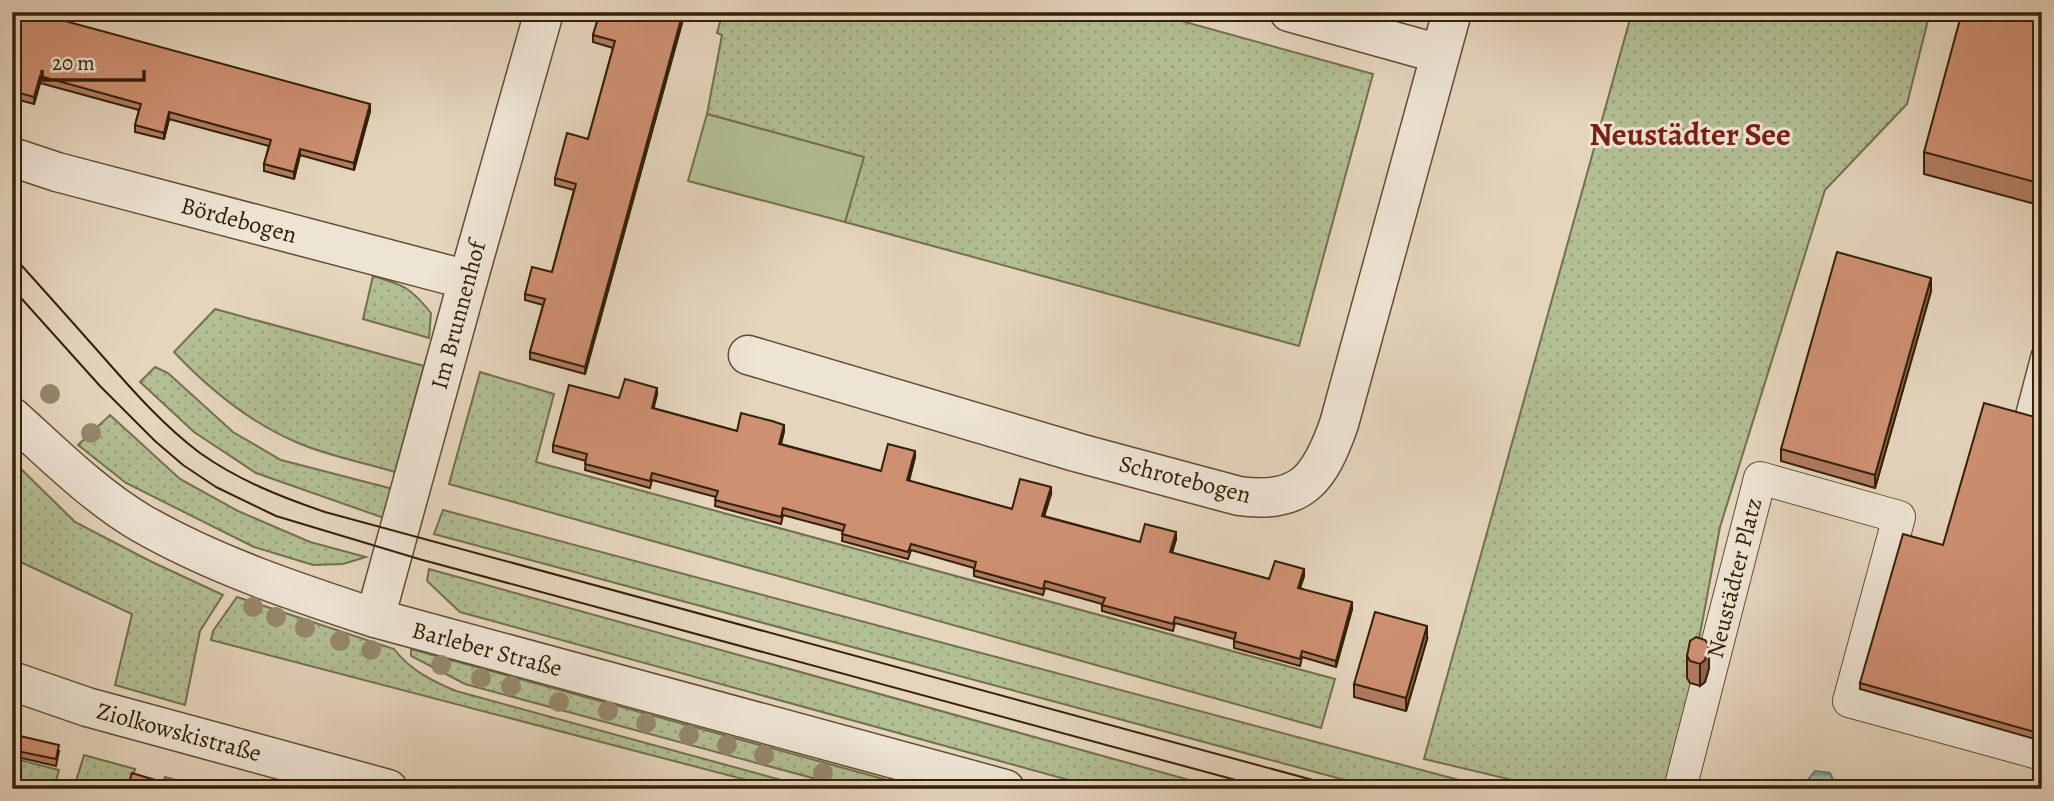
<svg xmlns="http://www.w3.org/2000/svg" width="2054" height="801" font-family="Alegreya,serif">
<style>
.grass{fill:url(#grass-dots);stroke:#73704d;stroke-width:2}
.park{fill:#b2be93;stroke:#73704d;stroke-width:2}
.water{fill:url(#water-rules);stroke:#6f7c6b;stroke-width:2}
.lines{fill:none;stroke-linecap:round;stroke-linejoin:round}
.service-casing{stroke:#604e34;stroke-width:24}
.pedestrian-casing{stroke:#604e34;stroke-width:34}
.minor-casing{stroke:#604e34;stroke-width:41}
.tertiary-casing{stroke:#604e34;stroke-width:41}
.service{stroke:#eee4d4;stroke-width:21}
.pedestrian{stroke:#eee4d4;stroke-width:32}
.minor{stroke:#eee4d4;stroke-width:38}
.tertiary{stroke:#eee4d4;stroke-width:38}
.tram{stroke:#342107;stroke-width:2}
.tree{fill:#95876c}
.wall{fill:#b17c62;stroke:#342107;stroke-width:2}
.shaded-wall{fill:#906550;stroke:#342107;stroke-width:2}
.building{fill:#ce9072;stroke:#342107;stroke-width:2}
.labels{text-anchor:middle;stroke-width:6;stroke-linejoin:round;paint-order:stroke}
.street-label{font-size:24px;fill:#342107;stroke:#eee4d4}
.district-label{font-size:32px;font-weight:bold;fill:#7a1f14;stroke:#eee4d4}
</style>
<defs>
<pattern id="grass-dots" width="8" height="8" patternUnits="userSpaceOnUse" patternTransform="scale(1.75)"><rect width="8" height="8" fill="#b2be93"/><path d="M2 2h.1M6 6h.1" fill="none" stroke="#9aa37d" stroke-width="1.8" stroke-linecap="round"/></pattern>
<pattern id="water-rules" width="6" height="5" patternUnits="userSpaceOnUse" patternTransform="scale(1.75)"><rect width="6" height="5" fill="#96b9ae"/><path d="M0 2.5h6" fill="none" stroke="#7b968c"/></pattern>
</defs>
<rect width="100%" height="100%" fill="#e5d5bd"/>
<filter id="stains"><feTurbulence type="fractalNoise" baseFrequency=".00286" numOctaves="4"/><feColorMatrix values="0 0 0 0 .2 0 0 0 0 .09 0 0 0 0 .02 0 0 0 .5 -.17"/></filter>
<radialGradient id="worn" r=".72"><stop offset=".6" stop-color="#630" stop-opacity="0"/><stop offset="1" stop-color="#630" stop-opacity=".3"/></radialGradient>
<g class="grass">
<path d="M711,12h438l224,62 -74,272 -454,-124 18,-65 -156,-43 15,-79 -5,-2 5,-18z"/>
<path d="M1632,12h298l-23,92 -82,86 -105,337 -49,262h-121l-126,-30z"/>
<path d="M373,276c31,9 38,12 58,37l-2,25 -66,-19z"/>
<path d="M215,309l209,57 -29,106c-32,-10 -68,-16 -99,-30 -47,-20 -87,-53 -122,-90z"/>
<path d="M155,367l13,6 65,59 48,28 112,29 -9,29 -128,-45 -62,-41 -54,-50z"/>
<path d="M480,372l74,22 -18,68 799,217 -14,49 -872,-244z"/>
<path d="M110,415l70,64 58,32 72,31 56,15 -23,7 -30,1 -59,-18 -128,-64 -48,-38z"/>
<path d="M12,460l63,62 75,39 73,34 -23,36 -15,74 -70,-20 17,-71 -120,-56z"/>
<path d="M443,510l1050,279h-115l-944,-255z"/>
<path d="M429,569l793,220h-121l-641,-177 -33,-31z"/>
<path d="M237,597l157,52c16,21 38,32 62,42l358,98h-33l-570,-149 2,-9z"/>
<path d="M411,649l509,140h-67l-388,-105 -54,-28z"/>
<path d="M84,755l51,14 -6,20 -55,-1z"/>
<path d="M12,758l47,12 -5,19h-42z"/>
<path d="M165,777l44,12h-47z"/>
</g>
<path class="park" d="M707,114l157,43 -19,65 -157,-41z"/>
<path class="water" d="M1815,771l15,2 7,16h-44v-3l14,-5z"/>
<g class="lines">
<defs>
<path id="service" d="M2026,417l16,-61"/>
<path id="pedestrian" d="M1680,789l80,-311 139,39 -50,184 193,53"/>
<g id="minor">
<path d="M1289,12l151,42"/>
<path d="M12,157l45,15 411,108"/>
<path d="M748,355l331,98 160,43c63,9 81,-18 100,-72l113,-412"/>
<path d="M375,618l93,-338 76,-268"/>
<path d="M12,681l75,26 301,82"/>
</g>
<path id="tertiary" d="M12,417c41,37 82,78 129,106 73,42 155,69 234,95l630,171"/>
</defs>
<use href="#service" class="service-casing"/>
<use href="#pedestrian" class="pedestrian-casing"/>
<use href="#minor" class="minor-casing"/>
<use href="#tertiary" class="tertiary-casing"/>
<use href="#service" class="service"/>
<use href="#pedestrian" class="pedestrian"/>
<use href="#minor" class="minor"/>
<use href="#tertiary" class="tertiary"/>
<g class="tram">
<path d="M12,255c31,34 62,69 93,104 29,33 59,67 95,94 38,27 81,44 125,59l1021,277"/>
<path d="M12,288l88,98 55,55 28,24 33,22 60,29 143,43 850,230"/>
</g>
</g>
<g class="tree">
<circle cx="50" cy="394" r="10"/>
<circle cx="91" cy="433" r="10"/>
<circle cx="253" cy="607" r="10"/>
<circle cx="276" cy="617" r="10"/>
<circle cx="305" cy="628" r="10"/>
<circle cx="340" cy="641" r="10"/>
<circle cx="371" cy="650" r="10"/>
<circle cx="441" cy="665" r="10"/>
<circle cx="481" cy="678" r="10"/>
<circle cx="511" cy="686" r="10"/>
<circle cx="559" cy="702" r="10"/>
<circle cx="608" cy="711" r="10"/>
<circle cx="646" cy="723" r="10"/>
<circle cx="689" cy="735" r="10"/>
<circle cx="727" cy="745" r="10"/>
<circle cx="764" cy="755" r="10"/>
<circle cx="823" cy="773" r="10"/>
</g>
<g class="wall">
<path d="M12,12l358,99 -16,59 -54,-15 -6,24 -30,-8v-7l5,-18 -100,-27 -5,20 -29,-7v-7l4,-15 -99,-27 -6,21 -22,-6z"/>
<path d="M600,12h85l-100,362 -55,-15v-7l13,-47 -18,-5v-6l27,-22 22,-82 -19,-5v-7l33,-39 25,-91 -20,-6v-7z"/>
<path d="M2042,12v194l-118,-32v-22z"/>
<path d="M1931,291l-56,197 -94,-27v-12z"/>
<path d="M657,394l-4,14 84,23h47l-3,13 100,27 34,-14 -6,24 103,28 39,-15 -7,22 96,26 36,-3 -4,14 97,26 35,-3 -4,12 52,21 -16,58 -34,-10 -2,9 -66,-18v-9l-59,-16 -2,8 -71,-20v-7l-57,-16 -2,7 -69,-19v-8l-63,-18 -3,9 -66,-18 1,-10 -60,-16 -2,9 -66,-18 1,-9 -64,-17 -2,8 -65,-18 1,-9 -33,-9v-7l66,-47z"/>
<path d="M2042,419v322l-182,-52v-6l83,-138z"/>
<path d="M1427,639l-21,72 -52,-14v-13z"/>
<path d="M1687,656l22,12 -4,14 -5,4 -10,-3 -3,-5z"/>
<path d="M17,751h42l-3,15 -39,-9z"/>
</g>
<g class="shaded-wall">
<path d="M683,12h2l-100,362v-7z"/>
<path d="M40,76v7l-6,21v-7z"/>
<path d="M370,104v7l-16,59v-7z"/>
<path d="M169,112v7l-5,20v-6z"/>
<path d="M300,149v6l-6,24v-7z"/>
<path d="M1931,278v13l-56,197v-13z"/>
<path d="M657,388v6l-5,21v-7z"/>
<path d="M784,425v6l-5,20v-7z"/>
<path d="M915,451v6l-8,30v-7z"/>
<path d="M1051,487v7l-9,29v-7z"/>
<path d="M1176,532v7l-6,20v-7z"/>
<path d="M1304,569v7l-6,18v-6z"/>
<path d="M1352,602v7l-16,58v-6z"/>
<path d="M1427,626v13l-21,72v-13z"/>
<path d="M1709,645v23l-4,14 -5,4v-22z"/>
</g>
<g class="building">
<path d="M12,12h20l338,92 -16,59 -54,-14 -6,23 -30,-8 7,-24 -102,-28 -5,21 -29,-8 6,-21 -101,-28 -6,21 -22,-6z"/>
<path d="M600,12h83l-98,355 -55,-15 15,-53 -20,-5 7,-27 20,5 24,-88 -21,-6 12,-45 21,6 27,-98 -22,-6z"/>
<path d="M1962,12h80v172l-118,-32z"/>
<path d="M1837,252l94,26 -56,197 -94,-26z"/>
<path d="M625,379l32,9 -5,20 85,23 4,-18 31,8 12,4 -5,19 102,27 7,-27 27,7 -8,29 105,29 8,-30 31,8 -9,29 98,26 5,-18 31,8 -6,20 99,27 6,-18 29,8 -6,19 54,14 -16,59 -34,-10 -2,8 -66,-18 2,-8 -61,-16 -2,7 -71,-19 3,-7 -60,-17 -2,8 -69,-19 2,-8 -65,-18 -3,8 -66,-18 3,-9 -62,-17 -2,9 -66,-17 3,-9 -66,-18 -2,8 -65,-17 2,-10 -34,-9 16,-60 50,13z"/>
<path d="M1984,403l58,16v315l-182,-51 43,-149 40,11z"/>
<path d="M1375,612l52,14 -21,72 -52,-14z"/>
<path d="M1696,637l9,3 4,5 -4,15 -5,4 -10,-3 -3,-5 3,-15z"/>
<path d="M20,736l39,9 -3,14 -39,-8z"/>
<path d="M132,773l30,9 -1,7h-34z"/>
<path d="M74,781l29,8h-31z"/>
</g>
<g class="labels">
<g class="street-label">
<text transform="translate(239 220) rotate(15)" y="8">Bördebogen</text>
<text transform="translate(458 315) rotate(-75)" y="8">Im Brunnenhof</text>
<text transform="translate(1185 479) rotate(14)" y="8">Schrotebogen</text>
<text transform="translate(1734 578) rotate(-76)" y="8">Neustädter Platz</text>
<text transform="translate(487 649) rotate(15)" y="8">Barleber Straße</text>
<text transform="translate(179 732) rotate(15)" y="8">Ziolkowskistraße</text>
</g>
<g class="district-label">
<text x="1690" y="145">Neustädter See</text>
</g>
</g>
<rect width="2054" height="801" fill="none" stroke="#e5d5bd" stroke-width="42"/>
<rect x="14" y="14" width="2026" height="773" fill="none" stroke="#342107" stroke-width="3.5"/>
<rect x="21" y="21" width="2012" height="759" fill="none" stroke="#342107" stroke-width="2"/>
<path d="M42 70v10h102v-10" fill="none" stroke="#342107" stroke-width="3.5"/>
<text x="52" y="70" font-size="21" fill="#342107" stroke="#eee4d4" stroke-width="5" paint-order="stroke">20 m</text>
<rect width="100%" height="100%" filter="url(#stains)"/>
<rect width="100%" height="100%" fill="url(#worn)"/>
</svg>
